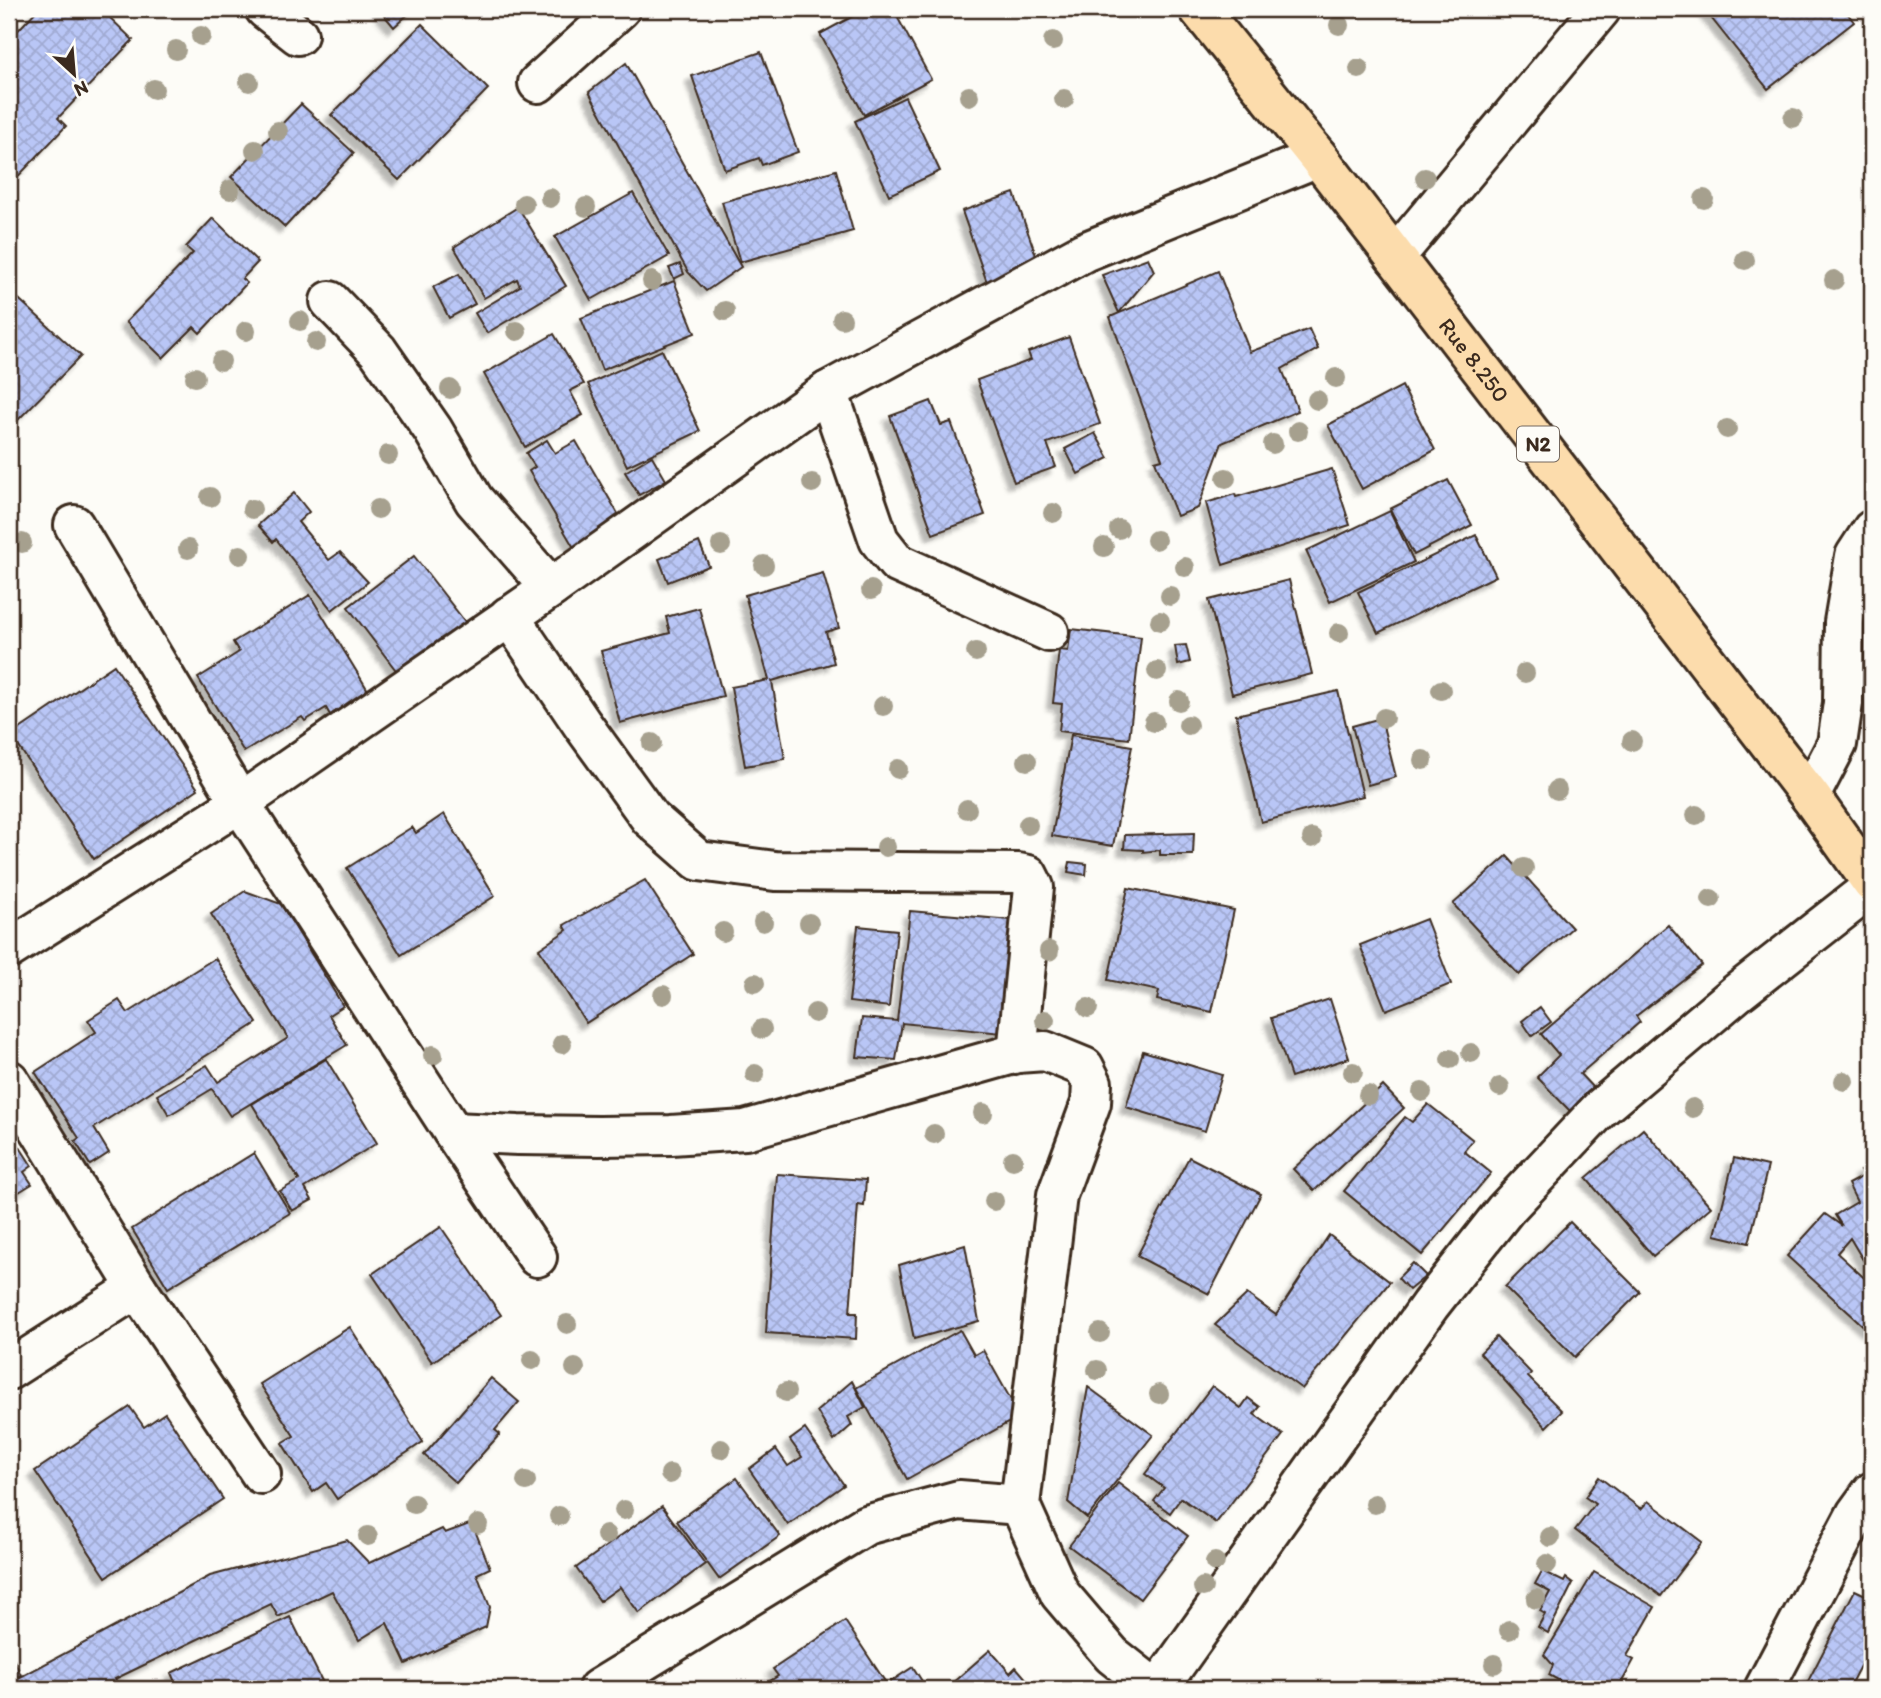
<svg xmlns="http://www.w3.org/2000/svg" width="1881" height="1698" font-family="Itim,sans-serif">
<style>
.building{fill:url(#building-cross-hatch);stroke:#3b2a1e;stroke-width:2;filter:url(#shadow)}
.lines{fill:none;stroke-linecap:round;stroke-linejoin:round}
.minor-casing{stroke:#3b2a1e;stroke-width:44}
.trunk-casing{stroke:#3b2a1e;stroke-width:44}
.minor{stroke:#fdfcf7;stroke-width:38}
.trunk{stroke:#fcdcac;stroke-width:38}
.tree{fill:#a6a08e}
.labels{text-anchor:middle;stroke-width:7;stroke-linejoin:round;paint-order:stroke}
.shield{fill:#fdfcf7;stroke:#75695f;stroke-width:2}
.shield-label{font-size:21px;font-weight:bold;fill:#3b2a1e}
.street-label{font-size:23px;fill:#3b2a1e;stroke:#fdfcf7}
</style>
<defs>
<pattern id="building-cross-hatch" width="8" height="8" patternUnits="userSpaceOnUse" patternTransform="scale(1.75)"><rect width="8" height="8" fill="#b9c6f6"/><path d="M0 0l8 8M0 8l8-8" fill="none" stroke="#a0aad2"/></pattern>
<filter id="shadow"><feDropShadow dx="-6" dy="6" stdDeviation="2" flood-color="#0004"/></filter>
</defs>
<rect width="100%" height="100%" fill="#fdfcf7"/>
<filter id="ink" filterUnits="userSpaceOnUse"><feTurbulence type="fractalNoise" baseFrequency=".0143" numOctaves="2"/><feDisplacementMap in="SourceGraphic" scale="14" xChannelSelector="R" yChannelSelector="G"/><feConvolveMatrix kernelMatrix="1 2 1 2 8 2 1 2 1" color-interpolation-filters="sRGB"/></filter>
<g filter="url(#ink)">
<g class="building">
<path d="M38,9h63l32,31 -75,78 8,8 -57,60v-146z"/>
<path d="M379,9h35l-20,18z"/>
<path d="M866,9h27l38,70 -67,36 -44,-81z"/>
<path d="M1704,9h126l2,2 2,-2h10l10,13 -86,67z"/>
<path d="M422,24l66,65 -89,91 -68,-65z"/>
<path d="M761,52l37,100 -36,13 -3,-7 -34,12 -33,-94z"/>
<path d="M626,63l115,204 -35,24 -18,-19 -99,-180z"/>
<path d="M905,97l35,74 -51,24 -34,-74z"/>
<path d="M301,104l53,49 -69,74 -54,-50z"/>
<path d="M836,170l17,61 -113,31 -18,-60z"/>
<path d="M633,193l36,63 -78,44 -36,-63z"/>
<path d="M1014,193l27,76 -52,19 -27,-77z"/>
<path d="M518,207l48,79 -79,47 -12,-20 45,-27 -3,-7 -33,19 -30,-51z"/>
<path d="M213,218l45,44 -16,17 5,4 -47,50 -6,-6 -31,31 -37,-36 67,-69 -7,-6z"/>
<path d="M1148,258l6,13 -35,42 -17,-38z"/>
<path d="M680,264l4,10 -10,5 -5,-11z"/>
<path d="M1218,271l32,81 59,-23 9,20 -36,20 16,42 -76,32 -24,65 -21,8 -22,-55 7,-2 -52,-142z"/>
<path d="M459,274l16,30 -26,14 -16,-31z"/>
<path d="M674,281l21,52 -93,37 -21,-52z"/>
<path d="M9,290l72,66 -72,73z"/>
<path d="M554,334l30,50 -14,7 13,24 -58,32 -41,-73z"/>
<path d="M1069,337l31,87 -53,19 9,24 -42,15 -37,-102 54,-20 -3,-8z"/>
<path d="M662,350l38,81 -73,35 -39,-82z"/>
<path d="M1402,386l33,64 -73,39 -34,-64z"/>
<path d="M931,401l10,24 10,-3 34,93 -52,19 -43,-118z"/>
<path d="M1095,433l14,25 -31,16 -13,-25z"/>
<path d="M547,440l8,13 21,-12 52,90 -48,27 -51,-87 6,-4 -9,-14z"/>
<path d="M652,456l14,24 -27,15 -14,-23z"/>
<path d="M1332,469l18,56 -127,40 -17,-62 29,-9 1,3z"/>
<path d="M1448,480l24,45 -58,30 -24,-46z"/>
<path d="M294,493l15,19 -11,10 31,38 11,-8 28,30 -36,28 -56,-71 -3,3 -15,-17z"/>
<path d="M1390,511l24,51 -84,40 -24,-51z"/>
<path d="M1476,535l20,41 -118,57 -20,-41z"/>
<path d="M699,542l10,24 -41,16 -9,-23z"/>
<path d="M414,556l52,67 -8,6 -44,65 -66,-87z"/>
<path d="M823,573l16,55 -13,4 8,31 -62,18 13,78 -40,7 -14,-79 38,-7 -24,-85z"/>
<path d="M1289,580l23,94 -80,20 -23,-94z"/>
<path d="M310,595l59,97 -39,23 -4,-7 -21,13 -3,-4 -58,35 -46,-74 41,-26 -6,-10z"/>
<path d="M699,608l24,88 -103,27 -19,-72 69,-18 -4,-16z"/>
<path d="M1071,629l70,8 -12,102 -70,-8 3,-27 -9,-1 6,-53 9,1z"/>
<path d="M1186,645l4,17 -12,3 -3,-19z"/>
<path d="M114,665l84,124 -104,70 -83,-124z"/>
<path d="M1338,691l25,105 -102,26 -25,-107z"/>
<path d="M1381,718l15,59 -28,8 -16,-59z"/>
<path d="M1071,735l61,11 -19,100 -61,-10z"/>
<path d="M444,814l51,82 -94,59 -54,-87 65,-41 4,6z"/>
<path d="M1194,833l-1,22h-33v-5l-17,2v-2l-19,-1 1,-14z"/>
<path d="M1507,856l65,72 -53,47 -66,-71z"/>
<path d="M1070,862l17,2 -1,11 -18,-3z"/>
<path d="M645,880l48,74 -107,69 -47,-74 28,-19 -3,-5z"/>
<path d="M1128,888l106,22 -22,102 -55,-12 2,-9 -51,-11z"/>
<path d="M245,891l36,13 62,102 -14,9 18,30 -117,71 -18,-27 -43,26 -12,-20 50,-30 11,17 70,-44 -77,-124z"/>
<path d="M910,911l112,10 -10,113 -110,-11 -6,37 -39,-3 5,-39 35,3z"/>
<path d="M1426,919l25,65 -65,26 -26,-65z"/>
<path d="M1668,925l34,40 -66,51 4,6 -60,52 15,16 -24,22 -34,-35 22,-22 -18,-21z"/>
<path d="M858,926l39,4 -8,77 -40,-5z"/>
<path d="M215,958l42,65 -163,105 15,25 -19,12 -15,-24 4,-3 -44,-66 61,-40 -8,-12 31,-20 9,13z"/>
<path d="M1330,999l19,59 -58,19 -20,-59z"/>
<path d="M1540,1007l11,15 -19,14 -10,-15z"/>
<path d="M1143,1051l79,24 -17,56 -79,-24z"/>
<path d="M326,1059l51,84 -72,45 7,12 -20,11 -12,-20 19,-11 -47,-76z"/>
<path d="M1383,1086l21,22 -90,83 -21,-22z"/>
<path d="M1428,1104l45,36 -9,11 27,22 -69,82 -78,-64 61,-74 7,5z"/>
<path d="M1643,1129l68,78 -58,49 -67,-78z"/>
<path d="M9,1130l23,36 -8,6 8,12 -23,14z"/>
<path d="M254,1153l36,60 -122,75 -36,-59z"/>
<path d="M1189,1157l72,37 -52,100 -72,-38z"/>
<path d="M1734,1158l34,8 -19,77 -34,-8z"/>
<path d="M1872,1165v110l-22,-37 -13,15 35,32v41l-4,4 -81,-74 38,-42 17,12 -7,-11 22,-13 -9,-18 15,-8 -3,-5z"/>
<path d="M777,1174l89,6 -2,26 -6,-1 -8,108h7l-1,26 -90,-6z"/>
<path d="M1570,1222l70,70 -65,65 -70,-70z"/>
<path d="M441,1227l60,88 -69,47 -60,-88z"/>
<path d="M1329,1235l61,47 -88,107 -87,-64 32,-31 29,21z"/>
<path d="M965,1245l14,76 -65,18 -15,-74z"/>
<path d="M1413,1263l13,13 -17,14 -11,-12z"/>
<path d="M350,1327l73,115 -86,57 -11,-16 -13,9 -31,-49 12,-7 -34,-52z"/>
<path d="M960,1330l14,25 9,-5 37,66 -113,63 -51,-91z"/>
<path d="M1496,1337l35,36 -3,4 34,34 -16,16 -66,-74z"/>
<path d="M491,1378l28,24 -24,28 5,4 -44,49 -32,-28z"/>
<path d="M852,1381l13,26 -17,10 4,8 -18,16 -17,-30z"/>
<path d="M1212,1386l29,22 7,-10 12,9 -6,7 29,21 -67,88 -35,-25 -11,15 -16,-12 10,-13 -19,-14z"/>
<path d="M1088,1387l65,48 -66,83 -19,-16z"/>
<path d="M130,1407l14,20 21,-14 58,86 -117,78 -71,-106z"/>
<path d="M805,1429l39,56 -56,40 -39,-56 27,-20 12,17 14,-9 -12,-17z"/>
<path d="M1599,1477l42,32 7,-8 54,41 -41,54 -86,-66 20,-26 -10,-7z"/>
<path d="M737,1478l43,58 -61,43 -42,-58z"/>
<path d="M1118,1483l70,53 -48,63 -71,-53z"/>
<path d="M662,1506l43,58 -66,49 -19,-26 -20,14 -24,-33z"/>
<path d="M472,1523l18,45 -13,6 13,33 -4,20 -80,37 -19,-41 -28,17 -27,-49 -54,26 -7,-13 -156,75 2,3 -12,7h-96v-6l201,-107 137,-36 22,23 73,-34 3,4z"/>
<path d="M1542,1571l22,11 2,-4 7,5 -25,50 -10,-6 7,-13 -5,-3 10,-19 -15,-8z"/>
<path d="M1594,1572l61,35 -28,49 7,4 -16,29h-23l-20,-8 -6,5 -20,-11 4,-10 -9,-10z"/>
<path d="M1855,1590l17,8v45l-24,46h-44z"/>
<path d="M290,1617l36,72h-148l-7,-16z"/>
<path d="M845,1621l45,68h-133l21,-13 -5,-7z"/>
<path d="M9,1650l12,25 -12,6z"/>
<path d="M990,1650l20,23 6,-6 19,22h-82l-3,-4z"/>
<path d="M913,1667l14,22h-33l-4,-7z"/>
</g>
<g class="lines">
<defs>
<g id="minor">
<path d="M265,9l33,26"/>
<path d="M538,83l82,-74"/>
<path d="M1395,257l206,-248"/>
<path d="M330,301l48,50 55,79 41,70 77,88"/>
<path d="M828,391l51,149 18,23 152,69"/>
<path d="M74,525l166,278 213,329 84,125"/>
<path d="M509,616l73,108 68,94 49,43 76,10 243,2 10,2 6,12 -17,166"/>
<path d="M1810,796l27,-52 6,-41 1,-81 11,-66 17,-26"/>
<path d="M9,949l231,-146 311,-215 277,-197 256,-139 234,-95"/>
<path d="M9,1080l128,208 124,186"/>
<path d="M453,1132l65,3 81,1 72,-1 74,-5 272,-77 28,-2 39,16 8,16 -1,20 -34,92 -37,310 40,89 52,61 43,34"/>
<path d="M9,1370l128,-82"/>
<path d="M598,1689l268,-164 93,-25 61,5"/>
<path d="M1158,1689l272,-384 75,-95 96,-102 136,-115 135,-106"/>
<path d="M1764,1689l92,-175 16,-22"/>
</g>
<g id="trunk">
<path id="s1" d="M1199,9l119,148 492,639 62,87"/>
</g>
</defs>
<use href="#minor" class="minor-casing"/>
<use href="#trunk" class="trunk-casing"/>
<use href="#minor" class="minor"/>
<use href="#trunk" class="trunk"/>
</g>
<g class="tree">
<circle cx="1339" cy="25" r="10"/>
<circle cx="201" cy="36" r="10"/>
<circle cx="1053" cy="41" r="10"/>
<circle cx="176" cy="50" r="10"/>
<circle cx="1359" cy="69" r="10"/>
<circle cx="249" cy="82" r="10"/>
<circle cx="154" cy="89" r="10"/>
<circle cx="969" cy="96" r="10"/>
<circle cx="1064" cy="99" r="10"/>
<circle cx="1793" cy="118" r="10"/>
<circle cx="278" cy="131" r="10"/>
<circle cx="255" cy="150" r="10"/>
<circle cx="1425" cy="178" r="10"/>
<circle cx="230" cy="190" r="10"/>
<circle cx="550" cy="198" r="10"/>
<circle cx="1704" cy="199" r="10"/>
<circle cx="524" cy="204" r="10"/>
<circle cx="586" cy="207" r="10"/>
<circle cx="1745" cy="260" r="10"/>
<circle cx="1834" cy="280" r="10"/>
<circle cx="652" cy="281" r="10"/>
<circle cx="725" cy="311" r="10"/>
<circle cx="842" cy="319" r="10"/>
<circle cx="300" cy="321" r="10"/>
<circle cx="246" cy="331" r="10"/>
<circle cx="517" cy="331" r="10"/>
<circle cx="316" cy="342" r="10"/>
<circle cx="221" cy="361" r="10"/>
<circle cx="195" cy="377" r="10"/>
<circle cx="1336" cy="378" r="10"/>
<circle cx="450" cy="389" r="10"/>
<circle cx="1317" cy="400" r="10"/>
<circle cx="1727" cy="429" r="10"/>
<circle cx="1298" cy="431" r="10"/>
<circle cx="1273" cy="444" r="10"/>
<circle cx="388" cy="455" r="10"/>
<circle cx="1226" cy="478" r="10"/>
<circle cx="812" cy="483" r="10"/>
<circle cx="210" cy="497" r="10"/>
<circle cx="252" cy="509" r="10"/>
<circle cx="378" cy="509" r="10"/>
<circle cx="1053" cy="513" r="10"/>
<circle cx="1119" cy="529" r="10"/>
<circle cx="1156" cy="540" r="10"/>
<circle cx="22" cy="543" r="10"/>
<circle cx="721" cy="545" r="10"/>
<circle cx="1104" cy="547" r="10"/>
<circle cx="188" cy="549" r="10"/>
<circle cx="240" cy="555" r="10"/>
<circle cx="764" cy="565" r="10"/>
<circle cx="1185" cy="567" r="10"/>
<circle cx="871" cy="590" r="10"/>
<circle cx="1170" cy="596" r="10"/>
<circle cx="1160" cy="621" r="10"/>
<circle cx="1339" cy="633" r="10"/>
<circle cx="976" cy="652" r="10"/>
<circle cx="1157" cy="671" r="10"/>
<circle cx="1525" cy="673" r="10"/>
<circle cx="1441" cy="690" r="10"/>
<circle cx="1179" cy="701" r="10"/>
<circle cx="883" cy="706" r="10"/>
<circle cx="1384" cy="718" r="10"/>
<circle cx="1154" cy="722" r="10"/>
<circle cx="1188" cy="725" r="10"/>
<circle cx="1632" cy="741" r="10"/>
<circle cx="652" cy="743" r="10"/>
<circle cx="1423" cy="760" r="10"/>
<circle cx="1027" cy="761" r="10"/>
<circle cx="898" cy="769" r="10"/>
<circle cx="1557" cy="790" r="10"/>
<circle cx="967" cy="809" r="10"/>
<circle cx="1696" cy="815" r="10"/>
<circle cx="1028" cy="825" r="10"/>
<circle cx="1312" cy="838" r="10"/>
<circle cx="886" cy="847" r="10"/>
<circle cx="1524" cy="868" r="10"/>
<circle cx="1711" cy="899" r="10"/>
<circle cx="763" cy="922" r="10"/>
<circle cx="809" cy="923" r="10"/>
<circle cx="723" cy="932" r="10"/>
<circle cx="1049" cy="951" r="10"/>
<circle cx="755" cy="983" r="10"/>
<circle cx="663" cy="995" r="10"/>
<circle cx="1088" cy="1008" r="10"/>
<circle cx="815" cy="1013" r="10"/>
<circle cx="1045" cy="1020" r="10"/>
<circle cx="762" cy="1029" r="10"/>
<circle cx="562" cy="1044" r="10"/>
<circle cx="1471" cy="1053" r="10"/>
<circle cx="433" cy="1055" r="10"/>
<circle cx="1450" cy="1059" r="10"/>
<circle cx="1353" cy="1072" r="10"/>
<circle cx="755" cy="1074" r="10"/>
<circle cx="1844" cy="1081" r="10"/>
<circle cx="1500" cy="1087" r="10"/>
<circle cx="1422" cy="1092" r="10"/>
<circle cx="1368" cy="1095" r="10"/>
<circle cx="1693" cy="1108" r="10"/>
<circle cx="983" cy="1113" r="10"/>
<circle cx="934" cy="1134" r="10"/>
<circle cx="1013" cy="1160" r="10"/>
<circle cx="994" cy="1201" r="10"/>
<circle cx="567" cy="1324" r="10"/>
<circle cx="1100" cy="1333" r="10"/>
<circle cx="532" cy="1360" r="10"/>
<circle cx="575" cy="1368" r="10"/>
<circle cx="1097" cy="1370" r="10"/>
<circle cx="786" cy="1392" r="10"/>
<circle cx="1159" cy="1394" r="10"/>
<circle cx="721" cy="1449" r="10"/>
<circle cx="670" cy="1474" r="10"/>
<circle cx="526" cy="1481" r="10"/>
<circle cx="414" cy="1504" r="10"/>
<circle cx="1375" cy="1504" r="10"/>
<circle cx="624" cy="1510" r="10"/>
<circle cx="559" cy="1516" r="10"/>
<circle cx="478" cy="1524" r="10"/>
<circle cx="606" cy="1535" r="10"/>
<circle cx="368" cy="1536" r="10"/>
<circle cx="1550" cy="1537" r="10"/>
<circle cx="1215" cy="1562" r="10"/>
<circle cx="1547" cy="1564" r="10"/>
<circle cx="1203" cy="1587" r="10"/>
<circle cx="1536" cy="1599" r="10"/>
<circle cx="1509" cy="1630" r="10"/>
<circle cx="1494" cy="1664" r="10"/>
</g>
</g>
<g class="labels">
<rect class="shield" x="1517" y="426.5" width="42" height="35" rx="5"/>
<g class="shield-label">
<text x="1538" y="451">N2</text>
</g>
<g class="street-label">
<text dy="8" stroke="none"><textPath href="#s1" startOffset="446">Rue 8.250</textPath></text>
</g>
</g>
<rect width="1881" height="1698" fill="none" stroke="#fdfcf7" stroke-width="35"/>
<rect x="18" y="18" width="1846" height="1663" fill="none" stroke="#3b2a1e" stroke-width="2.5" filter="url(#ink)"/>
<g transform="translate(74 74) rotate(154)" stroke="#fdfcf7" stroke-width="5" paint-order="stroke">
<path d="M0-5L12 26L0 18L-12 26Z" fill="#3b2a1e"/>
<text y="-10" font-size="19" font-weight="bold" text-anchor="middle" fill="#3b2a1e">N</text>
</g>
</svg>
